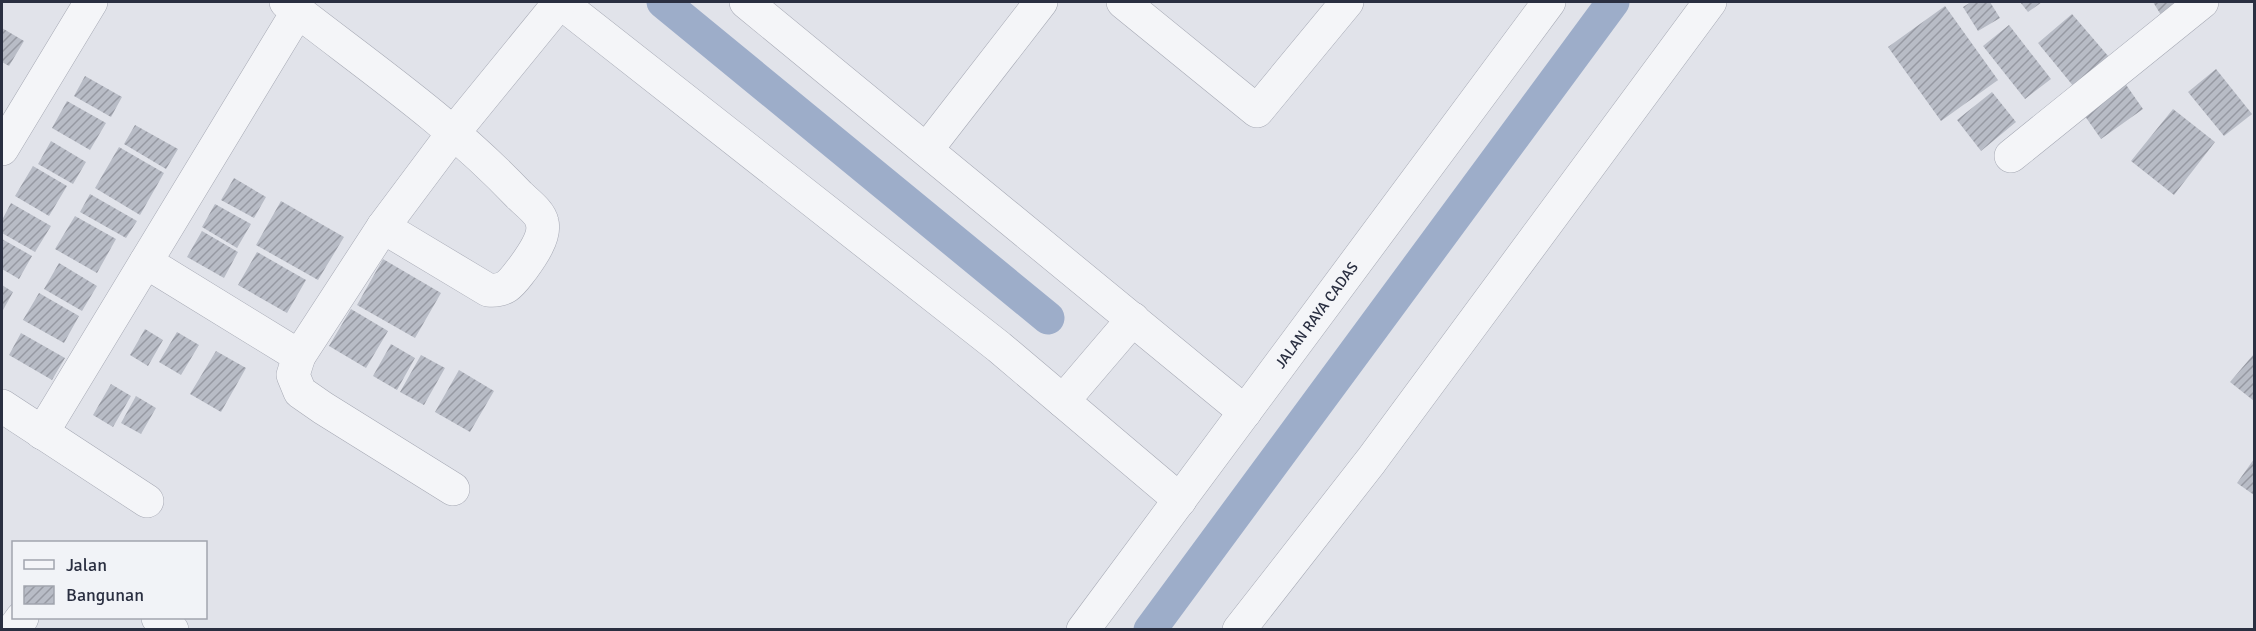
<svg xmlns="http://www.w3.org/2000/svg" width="2256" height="631" font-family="Signika,sans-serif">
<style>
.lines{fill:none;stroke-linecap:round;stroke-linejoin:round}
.canal{stroke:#9dadc9;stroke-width:33}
.building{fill:url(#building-hatch)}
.minor-casing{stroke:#a6a9b4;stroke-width:34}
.minor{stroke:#f4f5f8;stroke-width:33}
.labels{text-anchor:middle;stroke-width:4.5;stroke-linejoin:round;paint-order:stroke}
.street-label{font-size:15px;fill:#2a2f41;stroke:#f1f3f7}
</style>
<defs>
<pattern id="building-hatch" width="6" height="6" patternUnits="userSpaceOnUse" patternTransform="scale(1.5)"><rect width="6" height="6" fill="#b8bcc6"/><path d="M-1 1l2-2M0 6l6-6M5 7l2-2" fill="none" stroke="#9699a2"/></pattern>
</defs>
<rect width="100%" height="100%" fill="#e1e3ea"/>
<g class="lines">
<path class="canal" d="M663 2 1048 318
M1150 630 1613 2"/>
</g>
<path class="building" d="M1971 2H1990L2000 18 1978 31 1963 7Z
M2020 2H2042L2028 12Z
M2153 2H2181L2161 15Z
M1945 6 1998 80 1941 121 1888 47Z
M2072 14 2109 57 2074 87 2038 43Z
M2009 25 2051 79 2025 99 1983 46Z
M2 28 24 41 9 66 2 62Z
M2216 69 2252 114 2224 136 2188 92Z
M85 76 122 97 111 117 74 96Z
M2122 79 2143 109 2101 139 2080 109Z
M1992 92 2016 122 1981 151 1957 120Z
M67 101 106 123 90 150 52 128Z
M2173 109 2215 142 2174 195 2131 161Z
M135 125 178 149 166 169 124 144Z
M51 141 86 162 73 184 38 164Z
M119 147 164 173 140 215 95 188Z
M33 166 67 186 49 216 15 196Z
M234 178 266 197 254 218 221 200Z
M90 194 137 221 126 238 80 212Z
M281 201 344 237 318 280 256 245Z
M11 203 51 226 35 252 2 233V220Z
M215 204 251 224 237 248 202 227Z
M75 216 116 239 97 273 55 249Z
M202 231 238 252 224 278 187 257Z
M2 239 32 256 19 279 2 269Z
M257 252 306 280 287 313 238 285Z
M383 259 441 293 415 338 357 305Z
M59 263 97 286 82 311 44 289Z
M2 285 13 292 2 312Z
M39 293 79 316 64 343 23 320Z
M351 309 388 331 366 368 329 346Z
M145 329 163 340 148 366 130 355Z
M177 332 199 345 181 375 159 362Z
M21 333 65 358 52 380 9 355Z
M391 344 415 358 397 390 373 376Z
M216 351 246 368 221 412 190 394Z
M421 355 445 368 424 405 400 392Z
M2253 355 2254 356V401L2230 382Z
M459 370 494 391 470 432 435 412Z
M111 384 131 396 113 427 93 415Z
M136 396 156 408 141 434 121 423Z
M2254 459V495L2237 483Z"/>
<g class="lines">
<g class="minor-casing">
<g id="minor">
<path d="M286 2C365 64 449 121 519 195 526 202 540 212 542 222 546 236 531 257 523 268 512 282 507 292 488 290L383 227"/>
<path d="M560 2 999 347 1180 500"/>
<path d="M746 2 1245 412"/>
<path d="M1123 2 1257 111 1347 2"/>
<path d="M2 149 91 2"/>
<path d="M927 149 1041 2"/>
<path d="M2011 156 2202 2"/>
<path d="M146 262 299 356"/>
<path d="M1063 401 1133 319"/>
<path d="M2 406 147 501"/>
<path d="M42 433 298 11"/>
<path d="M453 489 323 408 300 392 293 375 299 356 383 227 454 132 560 2"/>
<path d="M158 618 172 630"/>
<path d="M13 630 22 618"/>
<path id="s1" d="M1083 630 1549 2"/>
<path d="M1239 630 1371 461 1710 2"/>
</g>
</g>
<use href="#minor" class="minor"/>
</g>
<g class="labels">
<g class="street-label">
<text dy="5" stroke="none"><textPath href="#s1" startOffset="392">JALAN RAYA CADAS</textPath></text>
</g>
</g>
<rect width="2256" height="631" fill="none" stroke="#2a2f41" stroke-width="6"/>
<rect x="12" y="541" width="195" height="78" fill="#f1f3f7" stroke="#a1a5ae" stroke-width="1.5"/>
<rect x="24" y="560" width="30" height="9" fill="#f4f5f8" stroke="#a1a5ae" stroke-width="1.5"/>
<text x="66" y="571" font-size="18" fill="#2a2f41">Jalan</text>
<rect x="24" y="586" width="30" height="18" fill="url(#building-hatch)" stroke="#a1a5ae" stroke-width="1.5"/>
<text x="66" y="601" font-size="18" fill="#2a2f41">Bangunan</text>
</svg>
